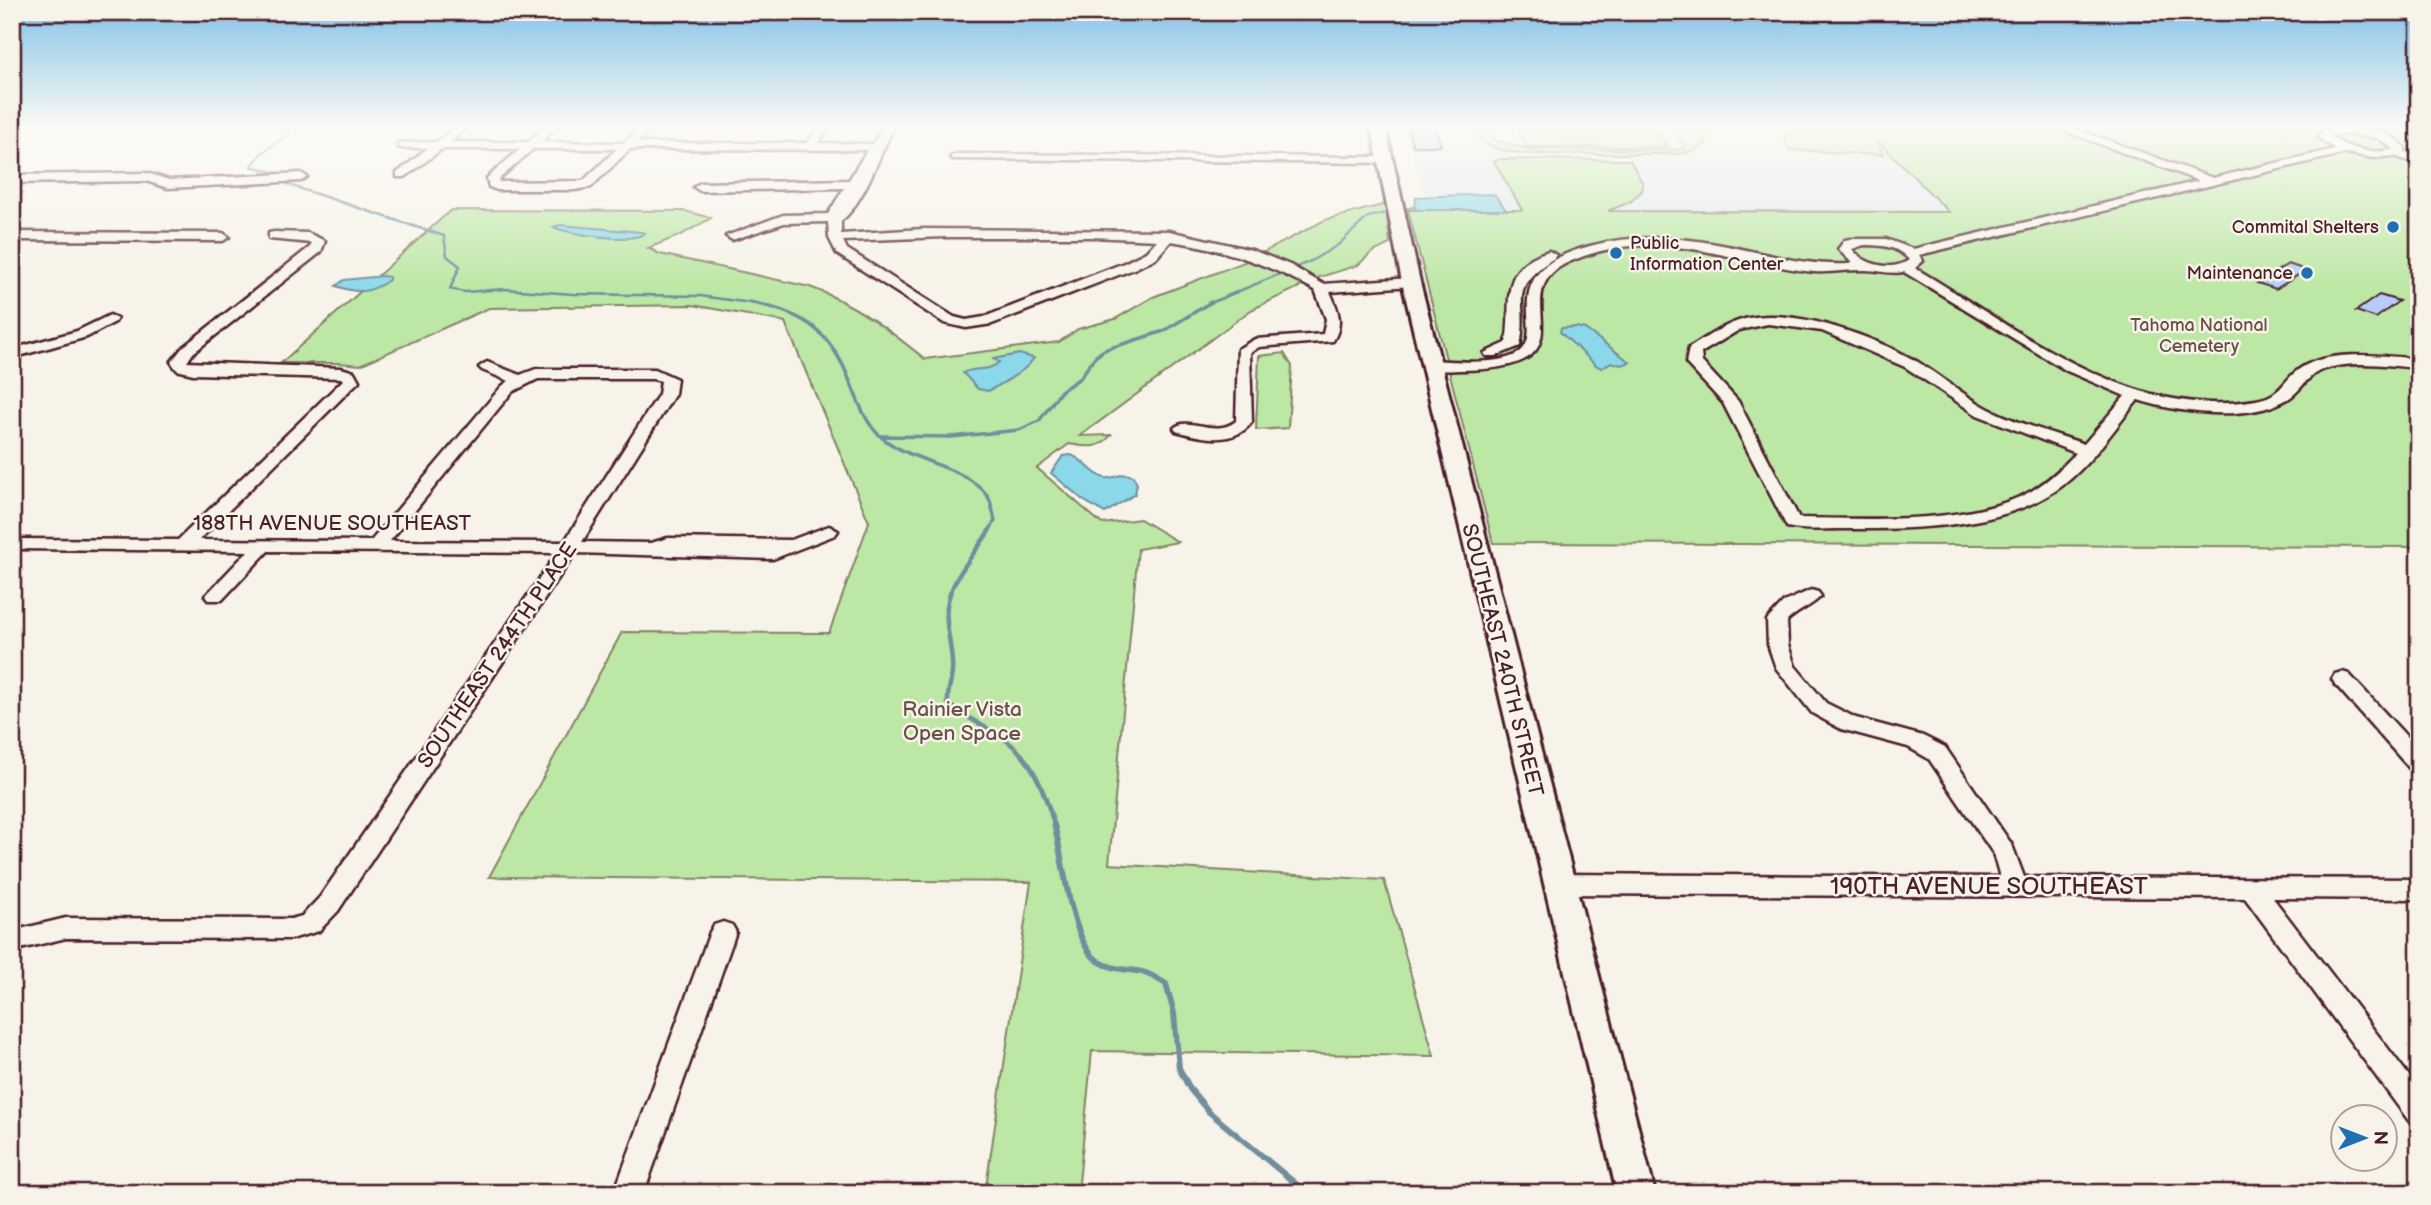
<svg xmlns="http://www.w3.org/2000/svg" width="2431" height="1205" font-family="'Balsamiq Sans',sans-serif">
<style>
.built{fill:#e4e8ee}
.green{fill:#bce7a4;stroke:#838368;stroke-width:2}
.water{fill:#8ad8e9;stroke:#708e9d;stroke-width:2}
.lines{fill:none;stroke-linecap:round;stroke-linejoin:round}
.stream-far3{stroke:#708e9d;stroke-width:2.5}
.stream-far2{stroke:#708e9d;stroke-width:3.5}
.stream-far1{stroke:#708e9d;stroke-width:4.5}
.stream{stroke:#708e9d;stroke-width:6}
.building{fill:#b6cdfb;stroke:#4a1f2b;stroke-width:2}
.minor-casing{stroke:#4a1f2b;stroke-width:5}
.major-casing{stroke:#4a1f2b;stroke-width:6}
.minor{fill:#f7f3e8;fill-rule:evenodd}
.major{fill:#f7f3e8;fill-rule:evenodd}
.poi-dot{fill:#1f6fb2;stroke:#f7f3e8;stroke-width:2.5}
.labels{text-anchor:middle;stroke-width:5;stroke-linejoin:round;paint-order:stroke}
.far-poi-label{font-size:18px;fill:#4a1f2b;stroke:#f7f3e8;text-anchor:end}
.far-park-label{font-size:18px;fill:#665149;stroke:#f7f3e8}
.street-label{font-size:21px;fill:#4a1f2b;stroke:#f7f3e8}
.park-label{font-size:21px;fill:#665149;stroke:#f7f3e8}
.near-street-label{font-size:24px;fill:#4a1f2b;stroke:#f7f3e8}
</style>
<rect width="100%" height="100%" fill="#f7f3e8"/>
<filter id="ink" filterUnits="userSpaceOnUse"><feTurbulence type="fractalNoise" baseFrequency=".0143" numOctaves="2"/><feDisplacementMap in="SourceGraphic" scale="14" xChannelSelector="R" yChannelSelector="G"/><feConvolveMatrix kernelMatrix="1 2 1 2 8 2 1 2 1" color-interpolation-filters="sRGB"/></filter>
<g filter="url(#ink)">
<path class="built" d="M1404 125H1861L1950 212 1429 210Z"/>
<path class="green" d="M1480 125H1497L1490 132 1495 140 1527 149 1672 150 1685 148 1672 125C1685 125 1695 126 1705 136L1707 143 1694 151 1677 154H1526C1508 152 1488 149 1476 135Z
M1516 125H1653L1668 147H1526Z
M1799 125H2419V547L1493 543 1408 210H1522L1494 161 1501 159 1630 160 1643 184 1642 191 1630 202 1608 211 1949 212 1877 140 1883 155 1790 150 1785 143V135Z
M1386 204 1390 244 1371 253 1358 265 1320 277 1251 310 1080 436 1111 435C1099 450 1087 447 1069 444L1037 468 1102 524 1140 519 1178 542 1138 549 1109 864 1384 880 1434 1056 1092 1051 1078 1193H985L1031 882 489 877 622 632 829 633 869 522 785 322 693 305 489 308 360 365 339 363H281L451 210 685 211 711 218 681 235 648 248 660 254 810 287C854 303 889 330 925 359L1059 342 1078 329 1115 319 1153 297 1247 261 1325 220Z
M1284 353 1292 366 1288 428 1256 430 1259 356Z"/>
<path class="water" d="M1491 194 1495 195 1506 210H1417L1414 207 1416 197Z
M560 225 641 232 645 233C633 244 568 234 553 227Z
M383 276 389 277V280C371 293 357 294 336 286L344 280Z
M1577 327 1585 329 1630 362 1622 365 1611 362 1602 368 1597 366 1560 332 1561 328Z
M1019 354 1034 358C1026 371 1002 384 988 391L978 389 963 373C974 366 988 373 999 362L993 359Z
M1071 455C1085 460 1091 474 1105 478 1115 480 1121 471 1133 476L1137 484 1135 494 1105 513 1083 500 1051 473 1063 456Z"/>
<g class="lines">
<path class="stream-far3" d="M291 125 289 134 262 153 251 166 281 174 284 182 289 185 444 236 447 256 460 266 450 289 465 292 505 289 573 294 700 296 758 304
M1208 304 1311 261 1338 245 1368 217 1414 207"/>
<path class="stream-far2" d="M749 302C805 313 831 331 851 384 858 400 864 419 876 432 905 463 963 463 987 495 992 502 993 513 995 521L988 533
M881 436 951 437 1019 430 1039 421 1061 391 1080 378 1095 357 1104 350 1164 331 1211 302"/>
<path class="stream-far1" d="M989 531C975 554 951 578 947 606 944 628 954 650 952 672 951 683 947 692 948 704 966 718 986 726 1004 739 1034 759 1045 794 1055 827"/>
<path class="stream" d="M1054 825C1064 858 1070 945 1100 962 1113 970 1127 969 1142 972 1150 974 1158 979 1166 984L1174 1013 1179 1068 1190 1089 1209 1112 1307 1193"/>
</g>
<path class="building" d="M1407 125H1434L1441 146H1413Z
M2288 264 2306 270 2276 289 2257 283Z
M2379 295 2399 301 2376 318 2356 311Z"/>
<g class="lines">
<g class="minor-casing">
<path id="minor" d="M458 125H470L450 142H528L547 125H559L541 142 624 143 642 125H654L637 143H807L820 125H831L818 143 873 144 884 125H895C881 150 864 204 841 221V234L923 229 1169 231 1252 250 1290 265 1323 284 1411 278 1418 282 1411 286 1330 292C1338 309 1344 324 1333 341L1259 347 1250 353 1252 422C1234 446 1201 438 1176 431L1174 428C1188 415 1215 438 1236 421L1238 349 1255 339 1323 334 1326 319 1315 290C1268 264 1224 249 1171 241L1156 258 1134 269 992 324 966 328 944 323 837 254 829 238 828 222 784 223 732 240 726 236 783 215 828 214 844 188 700 191 694 187 700 183 849 180 867 150 630 149 591 187 575 190H497L489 187 487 178 520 149H442L405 177H397V173L428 148H402L398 147V143L437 142ZM533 149H617L583 181 499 182V179ZM945 237H1092L1157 240 1146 252 1124 263 984 317 966 320 954 317 847 249 843 241Z
M2049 125H2065L2213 178 2335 149 2318 137 2324 130C2348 125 2389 126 2405 148V152L2419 157V164L2394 156 2373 158 2346 153 1919 255 1923 261 1915 268C2017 328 2129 422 2256 400 2281 396 2282 382 2298 370 2327 348 2385 356 2419 359V368C2389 366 2352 359 2322 370 2306 376 2301 392 2286 400 2246 422 2180 413 2138 400 2113 430 2088 469 2055 491 1995 530 1909 529 1840 529 1823 529 1804 531 1787 527L1723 403 1686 363 1689 348C1707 337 1725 324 1745 319 1793 306 1876 338 1918 362 1942 377 1964 396 1989 409 2019 424 2053 433 2084 444L2125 396 2067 371 1904 272C1889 275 1876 269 1862 270 1846 270 1831 273 1814 272 1729 263 1657 223 1569 262 1498 293 1603 368 1464 370 1452 370 1432 373 1423 365L1431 360C1453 361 1502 366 1520 352 1548 329 1490 272 1590 246 1635 234 1683 237 1727 246 1768 254 1806 266 1848 264L1852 263 1838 249 1845 240 1850 239H1886L1913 249 2199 181ZM2345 134 2378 138 2394 149C2373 155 2348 149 2330 136ZM1864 245C1881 245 1898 246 1909 260 1892 272 1864 265 1852 249ZM1768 324 1822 331 1905 367 1977 415 2076 453C2060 470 2043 486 2022 496 1959 524 1867 519 1799 518L1738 401 1702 362 1701 353 1739 330Z
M956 154 1387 157 1393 160 1387 163 952 159 950 157Z
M147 173 169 180 301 173 307 177 301 181 168 188 146 181 12 183V175Z
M12 232 223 233 229 237 223 241 12 240Z
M274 232 308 233 325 241 321 252 193 353 187 362 341 368 354 372 359 381 199 540 371 541 502 386 509 381 482 370 479 367 487 362 520 375 536 369H655L677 379 675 394 582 542 651 543 668 538 791 540 829 526 838 531 835 535 773 559 575 553 338 911 319 931 291 939 66 938 12 951V931L66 918 291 919 302 916 320 897 557 553 268 551 222 600H208L205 596 248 551 12 549V539L178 540 343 380 341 378 193 374 177 370 171 362 183 347 310 247 312 243 269 239V233ZM538 379H653L661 381 659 394 564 542 390 541 512 392Z
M1549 251 1556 255 1554 258C1504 291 1530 298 1520 346L1496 356H1486L1484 353 1506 343C1514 305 1495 267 1549 251Z
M110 315 117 319 115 322 87 337 12 358V349L77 331Z
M1811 590 1818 592 1821 596C1812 606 1797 611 1787 621L1788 645 1795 666 1826 703 1856 718 1923 736 1945 747 2012 845 2024 877 2419 879V899L2273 898 2419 1089V1125L2409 1121 2245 898 1559 894 1550 891 1547 884 1550 877 1559 874 2000 877 1993 853 1929 759 1908 747 1841 729 1812 713 1776 668 1768 645 1767 620 1784 602Z
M2342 672 2349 674 2419 750V772L2411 770 2335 684 2332 679 2335 674Z
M723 922 732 925 736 932 644 1193H614L710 932 714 925Z"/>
</g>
<g class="major-casing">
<path id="major" d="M1371 125H1385L1420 282 1655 1193H1617L1402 282Z"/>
</g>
<use href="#minor" class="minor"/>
<use href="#major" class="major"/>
</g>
</g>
<linearGradient id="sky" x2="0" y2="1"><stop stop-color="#82c2e8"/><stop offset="0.43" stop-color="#fbfaf5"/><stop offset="1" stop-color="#fbfaf5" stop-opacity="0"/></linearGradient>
<rect width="2431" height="294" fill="url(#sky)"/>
<g class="poi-dot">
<circle cx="2393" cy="227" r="7"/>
<circle cx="1616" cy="253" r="7"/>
<circle cx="2307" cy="273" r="7"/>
</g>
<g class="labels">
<g class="far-poi-label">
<text x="2379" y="233">Commital Shelters</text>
<text x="1630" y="249" text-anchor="start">Public<tspan x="1630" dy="21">Information Center</tspan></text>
<text x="2293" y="279">Maintenance</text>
</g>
<g class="far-park-label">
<text x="2199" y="331">Tahoma National<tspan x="2199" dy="21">Cemetery</tspan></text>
</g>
<g class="street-label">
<text x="332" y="530">188TH AVENUE SOUTHEAST</text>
<text transform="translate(497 655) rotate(-56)" y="7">SOUTHEAST 244TH PLACE</text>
<text transform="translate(1503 660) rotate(76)" y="7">SOUTHEAST 240TH STREET</text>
</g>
<g class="park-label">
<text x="962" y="716">Rainier Vista<tspan x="962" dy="24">Open Space</tspan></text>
</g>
<g class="near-street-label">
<text x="1989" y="894">190TH AVENUE SOUTHEAST</text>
</g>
</g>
<rect width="2431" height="1205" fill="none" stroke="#f7f3e8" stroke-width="42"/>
<rect x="21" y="21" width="2389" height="1163" fill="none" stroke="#4a1f2b" stroke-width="2.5" filter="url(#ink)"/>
<g transform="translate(2364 1138) rotate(90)"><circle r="33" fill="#f7f3e8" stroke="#b29e9c" stroke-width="2"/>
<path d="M0-5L12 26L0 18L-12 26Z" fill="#1f6fb2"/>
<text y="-10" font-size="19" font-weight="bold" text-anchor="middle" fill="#4a1f2b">N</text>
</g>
</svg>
